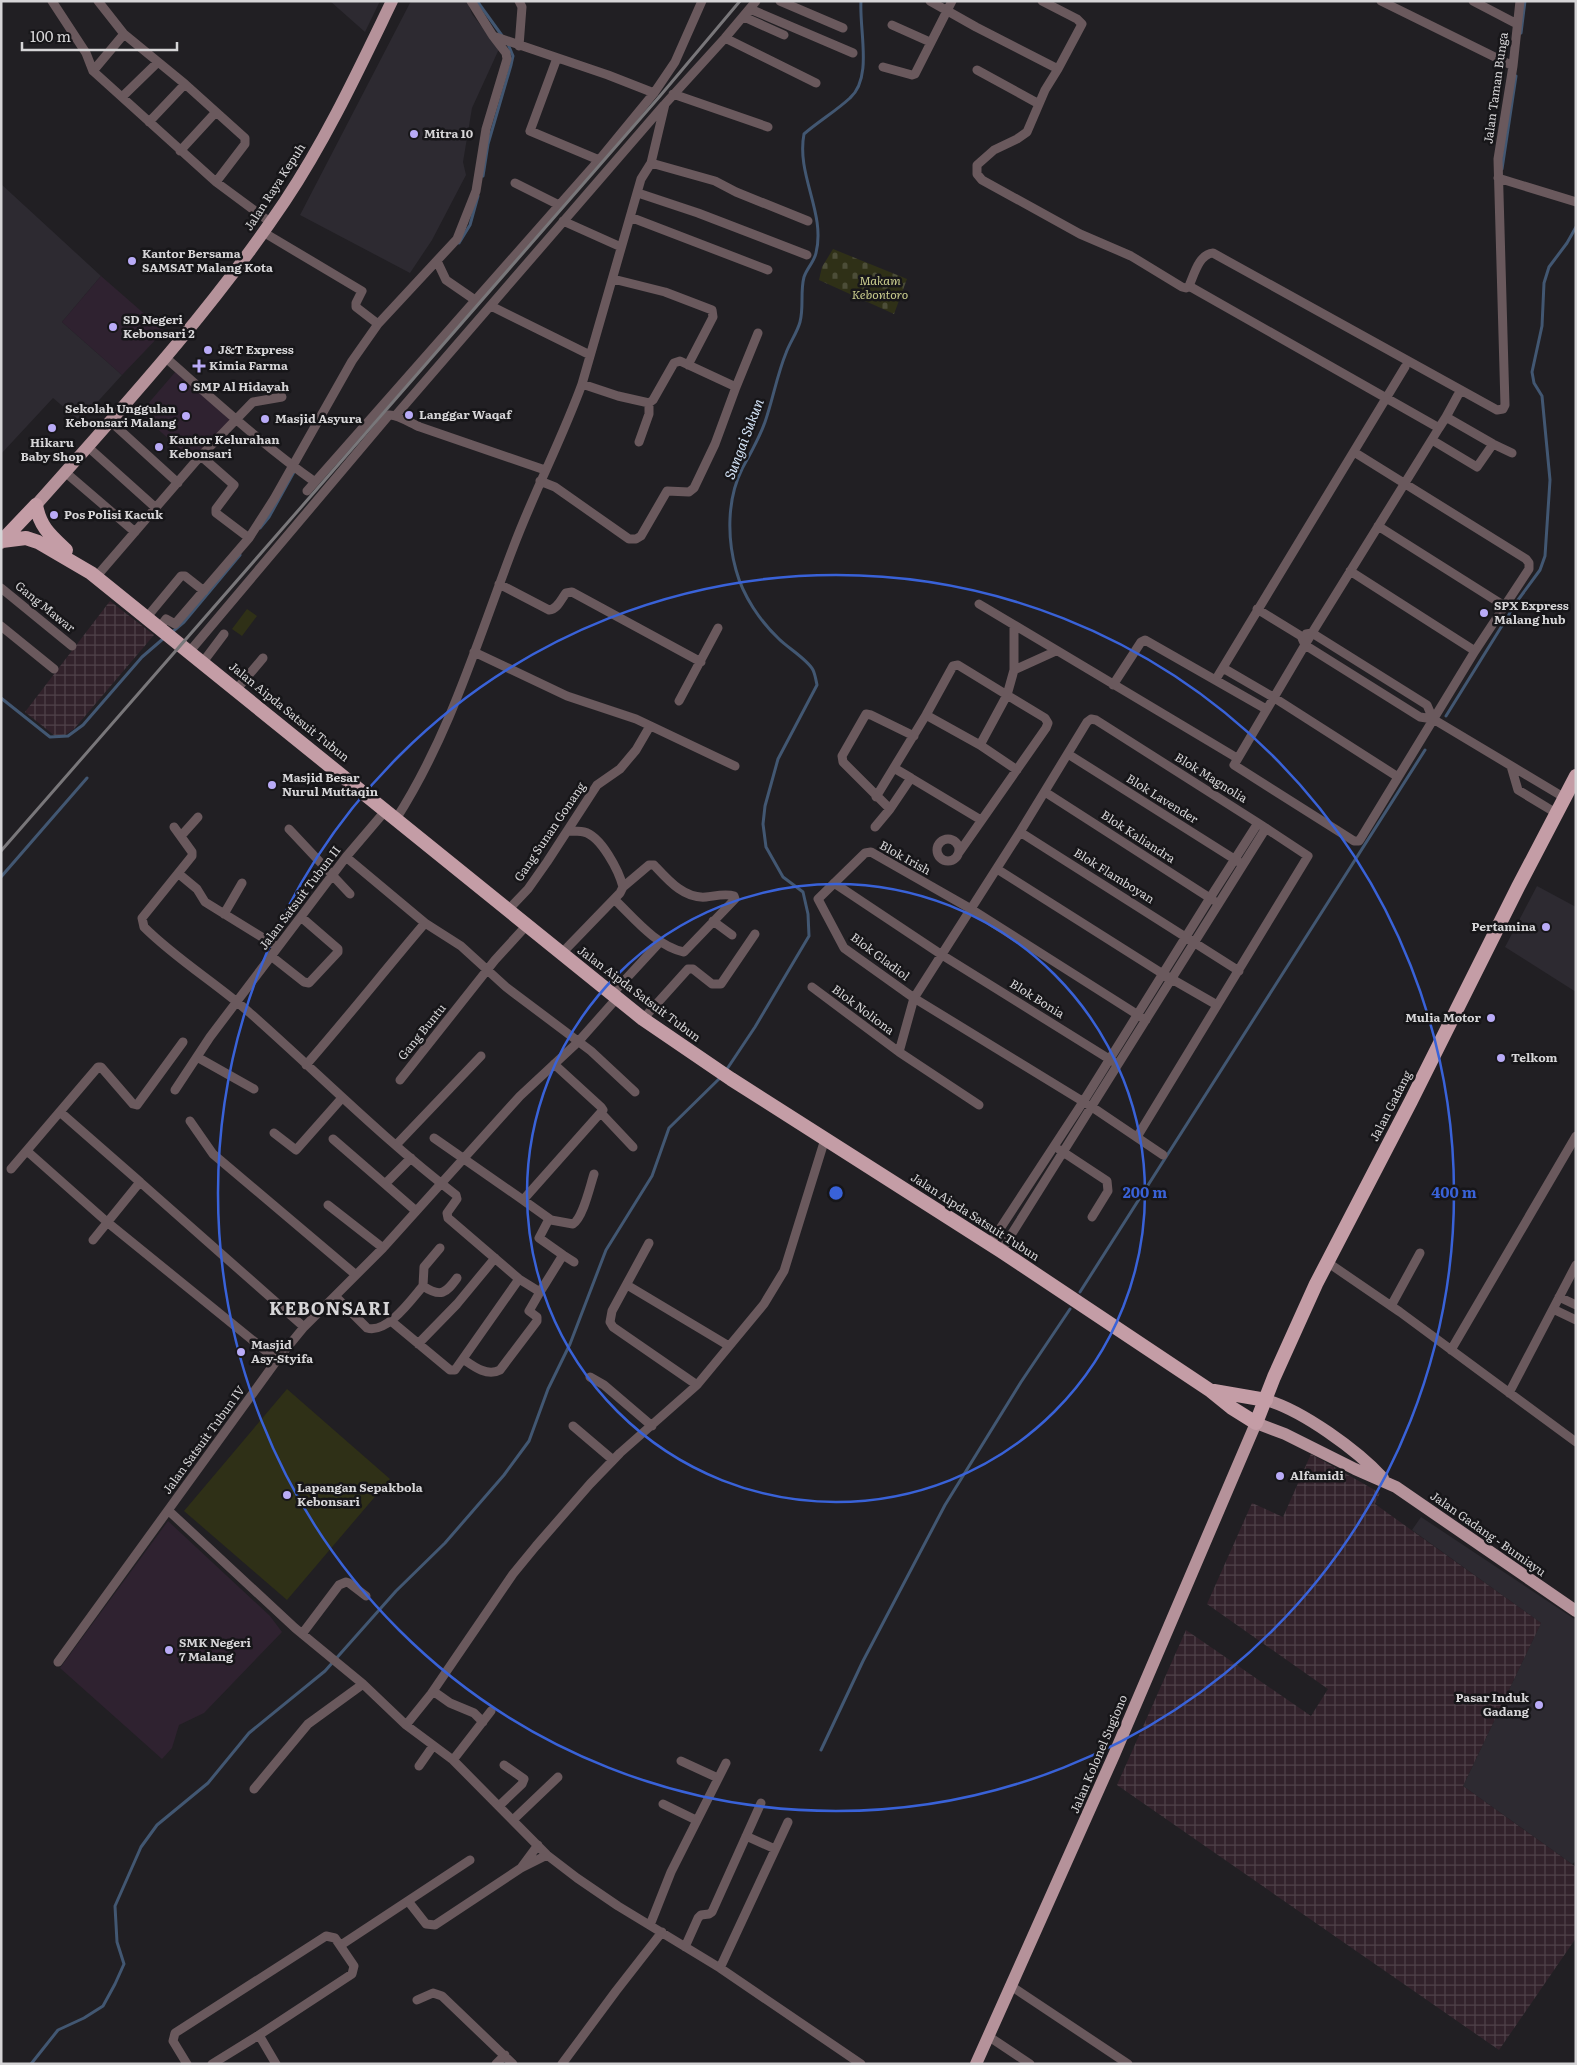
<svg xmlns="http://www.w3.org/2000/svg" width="1577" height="2065" font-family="Literata,serif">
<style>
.built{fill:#2d2a31}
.industrial{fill:url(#industrial-grid)}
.education{fill:#2f2230}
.green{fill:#2f3017}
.cemetery{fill:url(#cemetery-stones)}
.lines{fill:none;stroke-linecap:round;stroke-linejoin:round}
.stream{stroke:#425772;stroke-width:3}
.minor{stroke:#6a595d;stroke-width:9}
.primary{stroke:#b5929a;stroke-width:12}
.trunk{stroke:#c49da6;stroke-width:14}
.rail{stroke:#79777a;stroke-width:3}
.ring{fill:none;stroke:#3962d8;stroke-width:2.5}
.poi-dot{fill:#b9abf7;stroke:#171619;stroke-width:2}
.labels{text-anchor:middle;stroke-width:5;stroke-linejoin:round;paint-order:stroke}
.street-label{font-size:12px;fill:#d6d5d7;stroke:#171619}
.poi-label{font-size:12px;font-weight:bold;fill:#d6d5d7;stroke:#171619;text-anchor:start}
.park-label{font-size:12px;font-style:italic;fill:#c7ca8c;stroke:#171619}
.water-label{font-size:14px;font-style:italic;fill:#d3e3f7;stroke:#171619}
.district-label{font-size:18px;font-weight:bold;letter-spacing:1px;fill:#d6d5d7;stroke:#171619}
.centre{fill:#3962d8;stroke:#171619;stroke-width:2.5}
.ring-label{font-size:15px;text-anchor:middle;font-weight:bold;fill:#3962d8;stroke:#171619;stroke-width:5;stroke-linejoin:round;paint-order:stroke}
</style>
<defs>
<pattern id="industrial-grid" width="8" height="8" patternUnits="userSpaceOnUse" patternTransform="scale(1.25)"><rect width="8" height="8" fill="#32222b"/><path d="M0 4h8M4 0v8" fill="none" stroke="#4f4149"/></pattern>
<pattern id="cemetery-stones" width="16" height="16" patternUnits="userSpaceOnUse" patternTransform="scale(1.25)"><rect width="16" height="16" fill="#2f3017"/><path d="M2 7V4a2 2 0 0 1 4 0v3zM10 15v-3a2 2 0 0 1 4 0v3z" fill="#4c4d38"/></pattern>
</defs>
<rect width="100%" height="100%" fill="#211f23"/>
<path class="built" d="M330 1H380L365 32Z
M411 1H467L472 14 499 49 472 108 463 162 466 175 432 240 410 273 300 215Z
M1 184 101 276 62 322 122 375 80 421 53 398 1 454Z
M1537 886 1576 907V992L1505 947Z
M1421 1517 1576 1620V1861L1572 1864 1463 1786 1541 1623 1412 1530Z"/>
<path class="industrial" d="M110 601 154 635 74 729 65 735 55 736 25 712Z
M1311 1454 1380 1493 1375 1504 1541 1623 1463 1786 1576 1867V1938L1499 2050 1117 1785 1186 1630 1311 1716 1328 1689 1207 1604 1252 1503 1283 1517Z"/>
<path class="education" d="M101 276 164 331 122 375 62 322Z
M177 370 233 418 194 462 140 413Z
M168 1521 270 1616 282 1632 204 1713 179 1725 172 1748 162 1759 60 1668Z"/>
<path class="green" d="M247 609 257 616 242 636 232 629Z
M287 1389 390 1479 287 1600 184 1511Z"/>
<path class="cemetery" d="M833 249 907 279 894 314 819 280 822 267Z"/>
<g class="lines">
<path class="stream" d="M477 1 503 37
M1521 33 1525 1
M1502 169 1516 76
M483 176 488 144 511 65 513 56 508 44
M459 243 470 225 478 196
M260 528 269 517 295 470
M171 633 184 622 240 555
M1 698 50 737 68 736 83 725 142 657 164 638
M1446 716 1518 600 1540 570 1545 556 1550 480 1542 396 1534 383 1532 372 1542 326 1544 283 1549 267 1567 243 1576 227
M1 877 87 778
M725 1072 755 1027 809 936 808 914 803 892 783 877 766 847 763 824 765 806 778 759 817 685C816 680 815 674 813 670 808 660 788 648 779 639 760 621 743 596 736 570 727 538 727 499 742 469 750 454 759 439 765 422 773 399 777 375 786 353 790 342 797 333 800 322 804 307 800 292 804 277 807 268 814 262 816 253 826 213 796 175 804 134 819 121 836 111 850 98 873 78 859 30 861 1
M1080 1292 1425 750
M821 1750 863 1661 945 1505 1021 1382 1070 1309
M31 2064 58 2030 84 2018 103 2006 115 1984 124 1964 117 1942 115 1906 141 1847 157 1825 208 1783 249 1733 325 1671 396 1591 445 1543 504 1475 529 1441 548 1389 570 1344 606 1250 652 1176 669 1128 721 1077"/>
<path class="minor" d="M52 1 86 53 93 71 216 182 270 222
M98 1 124 34 185 84 245 138V144L216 182
M471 1 493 36 608 75 654 93
M519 1 522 7 519 46
M780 1 843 28
M930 1 976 27 1058 69 1045 90 1027 132 1017 139 994 150 977 165V174L982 180 1080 234 1131 256 1182 287 1186 288 1189 286 1439 428 1446 417 1493 444 1512 453
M1042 1 1077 19 1082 24 1058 69
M1381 1 1513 66
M1473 1 1517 24
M750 9 853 53
M744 17 784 35
M892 25 930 42
M725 38 816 83
M557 58 530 131 599 160 654 93 675 62 702 1
M883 67 912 75 915 74 952 1
M977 70 1039 104
M93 71 124 34
M673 94 768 127
M122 97 158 62
M149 122 185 84
M180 151 215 113
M651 163 715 181 736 192 808 221
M1498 178 1576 202
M515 183 559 205
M638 193 698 213 807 255
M630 217 768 270
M563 221 621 247
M263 232 362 291 356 303V307L378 324
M437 261 446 280 475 300
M613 279 665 292 712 310 713 317 688 365
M1189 286C1194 275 1199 254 1213 253L1497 410 1503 409 1505 405 1498 159 1513 66 1520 1
M491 306 590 355
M166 358C215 401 263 445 315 482
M582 384 618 396 649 403 653 400 674 363 680 361 736 387 758 333
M396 415 664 105
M1446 417 1458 395
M110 421 178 483
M1432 440 1477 467 1493 444
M639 442 649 414V403
M88 447 156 508
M1354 452 1526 559 1529 563V569L1475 651 1361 838 1359 841H1354L1234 765 1312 633 1439 428
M201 456 234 485 216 509V513L249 538
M65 472 135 532
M540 481 555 487 629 539H636L641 536 667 491 689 492 694 488 715 444 736 387
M307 491 599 160
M1378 526 1503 605
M1350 571 1475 651
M96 577 196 461 253 402 282 397
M499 584 549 610C558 609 561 599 566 593L572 592 701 662
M1 588 72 646
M979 604 1237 758
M1257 609 1301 636 1305 645 1420 717 1433 719 1565 798
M147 617 181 576H185L204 591
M1 626 54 669
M1014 626V670
M160 627 166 619 175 624 249 538 274 499 352 361 378 324 457 239 476 191 486 129 507 59 506 53 493 36
M1306 634 1312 633 1427 705 1433 719
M190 651 389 415C397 414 412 424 420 427L545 470
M474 652 567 696 636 719 735 766
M203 662 224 634
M1223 668 1273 697 1398 777
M1216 679 1405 367
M1113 685 1141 642 1145 640 1266 709
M236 690 263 658
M679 701 718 628
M926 715 980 745 1017 770
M1068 754 1239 862
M1511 766 1518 790 1556 813
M894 768 911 778
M1045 792 1213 900
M876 797 926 715 953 666 958 665 1007 695 980 745
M890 809 843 762 842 756 866 714 871 715 914 736
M396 819C450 735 478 639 513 548 534 492 562 439 582 384L641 179 651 163 665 104 725 38 756 1
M174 827 192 852V856L142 918 144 927C176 959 216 983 250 1013 319 1074 383 1139 456 1195L457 1199 447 1213 448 1218 519 1279 540 1292 529 1311 537 1317V1321L500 1370C487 1377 473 1366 463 1359
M875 827 890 809 911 778 981 820
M289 829 350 894
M1020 832 1239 971
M181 836 198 817
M937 850a11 11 0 1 1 22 0a11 11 0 1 1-22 0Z
M958 854 1046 728 1048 723 1045 718 1007 695 1014 670 1056 651
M346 857 425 923 461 946 506 987 591 1051 635 1092
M997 869 1163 974 1217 1005
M179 874 197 889 205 902 278 947
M834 883 942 955 1114 1062
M614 899C634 918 656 946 684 952L735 899 734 896C726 893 715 896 706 897 684 899 668 880 654 865H649L623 887
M509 909 528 889 547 862 597 785 620 769 636 750 650 726
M224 914 242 883
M713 921 732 935
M561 954 620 893 623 887C619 871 601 836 584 832 579 831 573 831 568 831
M271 956 304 982 309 983 338 952V949L301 917
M812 987 899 1052 979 1105
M612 994 660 942
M643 1019 688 969H693L712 984H721L755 934
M1146 1020 971 909 871 852 865 853 818 899 844 948 914 998 1092 1107 1163 1155
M899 1052 914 998 1020 832 1087 722 1091 719 1096 720 1258 823 1308 856 1137 1137
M197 1057 254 1089
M306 1065C347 1018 385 970 425 923
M400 1080 495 960 527 925
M175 1090 210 1037 346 857 386 810
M60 1112 140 1182 93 1240
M601 1113 633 1147
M190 1121 213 1154 356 1275
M274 1133 296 1150 342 1098
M434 1138 523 1200 603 1110 601 1107 554 1064
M333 1139 385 1184 411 1158
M396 1145 481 1056
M1060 1150 1107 1181 1108 1191 1092 1217
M27 1151 107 1222 277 1360
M11 1169 98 1067H101L133 1104 137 1105 183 1042
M140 1182 304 1327
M385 1184 416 1211
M523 1200 551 1220 573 1224C583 1218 590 1186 594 1174
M328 1205 383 1248
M549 1219 539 1238 563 1255
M649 1243 612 1311 610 1322 613 1327 697 1385
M990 1244 1083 1102 1210 898 1258 823
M1001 1251 1266 828
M1327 1262 1400 1312 1576 1442
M627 1285 729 1346
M423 1286C441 1298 446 1293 457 1278
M540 1292 563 1255 574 1262
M335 1296 367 1328C387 1334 411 1300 423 1286L424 1267 440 1248
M1559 1297 1576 1305
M1391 1306 1420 1253
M1553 1309 1576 1320
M391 1321 450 1370H455L519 1279
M418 1344 457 1304 495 1258
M1451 1350 1576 1136
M590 1377 604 1385 652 1426
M1509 1393 1576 1265
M573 1426 613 1460
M169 1511 295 1628 363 1684 406 1725 453 1760 547 1855 577 1878 618 1906 720 1968 861 2064
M302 1634 339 1585 346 1582 349 1583 366 1596
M58 1662 277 1360 304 1327 383 1248 520 1096 578 1042 617 998
M433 1691 450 1703 474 1713 483 1722
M406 1725 431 1694 513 1574 536 1546 590 1484 620 1453 697 1385 764 1304 784 1271 825 1139
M453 1760 491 1711
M681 1761 718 1778
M419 1766 433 1746
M254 1789 308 1724 363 1684
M663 1804 696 1820
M500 1805 522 1784 524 1779 504 1765
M514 1819 558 1777
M746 1836 775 1849
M521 1868 538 1845
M408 1901 426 1924 435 1925 521 1868 547 1855
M650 1925 671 1872 726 1763
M341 1945 470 1860
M685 1947 698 1918 701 1915 709 1914 712 1912 761 1803
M720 1968 788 1822
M1011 1986 1128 2064
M417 2000 433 1993 442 1996 513 2064
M259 2035 276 2064
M988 2036 1030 2064
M187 2064 173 2041 175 2033 326 1936 335 1938 354 1966 352 1974 259 2035 212 2064
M496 2064 505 2055
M562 2064 616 1991 662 1932"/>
<path class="primary" d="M36 505C123 407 212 310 285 201 327 138 359 69 392 1
M1266 1400C1302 1410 1357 1450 1383 1478
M976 2064 1114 1755 1256 1423 1285 1434 1355 1469 1396 1487 1576 1611"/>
<path class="trunk" d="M36 505C40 527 50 535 66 550
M2 541 26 538 38 542 91 573 643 1019 731 1079 1001 1251 1211 1391 1232 1408 1256 1423 1274 1377 1316 1284 1411 1101 1518 887 1576 776
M1 542 36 505
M1214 1391 1266 1400"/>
<path class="rail" d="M1 851 660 96 740 1"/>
</g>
<g class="ring">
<circle cx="836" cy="1193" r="309"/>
<circle cx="836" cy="1193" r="618"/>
</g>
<g class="poi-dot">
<circle cx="414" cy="134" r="5"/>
<circle cx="132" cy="261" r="5"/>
<circle cx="113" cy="327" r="5"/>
<circle cx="208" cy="350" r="5"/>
<path d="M196.5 358.5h5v5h5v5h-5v5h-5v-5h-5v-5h5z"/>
<circle cx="183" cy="387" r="5"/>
<circle cx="409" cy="415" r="5"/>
<circle cx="186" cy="416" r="5"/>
<circle cx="265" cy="419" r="5"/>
<circle cx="52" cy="428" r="5"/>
<circle cx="159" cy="447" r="5"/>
<circle cx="54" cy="515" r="5"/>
<circle cx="1484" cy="613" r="5"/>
<circle cx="272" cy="785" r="5"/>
<circle cx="1546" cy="927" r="5"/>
<circle cx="1491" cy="1018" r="5"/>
<circle cx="1501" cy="1058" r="5"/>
<circle cx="241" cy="1352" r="5"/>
<circle cx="1280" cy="1476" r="5"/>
<circle cx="287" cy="1495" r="5"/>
<circle cx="169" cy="1650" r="5"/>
<circle cx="1539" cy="1705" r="5"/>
</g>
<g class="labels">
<g class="street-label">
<text transform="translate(1496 88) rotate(-82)" y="4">Jalan Taman Bunga</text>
<text transform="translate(275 187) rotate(-57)" y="4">Jalan Raya Kepuh</text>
<text transform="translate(45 607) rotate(39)" y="4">Gang Mawar</text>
<text transform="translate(289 712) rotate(39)" y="4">Jalan Aipda Satsuit Tubun</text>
<text transform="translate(1211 778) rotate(32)" y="4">Blok Magnolia</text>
<text transform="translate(1162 799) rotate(32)" y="4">Blok Lavender</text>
<text transform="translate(550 832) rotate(-56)" y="4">Gang Sunan Gonang</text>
<text transform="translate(1138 837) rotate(33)" y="4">Blok Kaliandra</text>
<text transform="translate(905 858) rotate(29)" y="4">Blok Irish</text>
<text transform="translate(1114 876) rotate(32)" y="4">Blok Flamboyan</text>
<text transform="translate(300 898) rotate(-53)" y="4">Jalan Satsuit Tubun II</text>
<text transform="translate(880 957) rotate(37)" y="4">Blok Gladiol</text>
<text transform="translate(639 994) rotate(37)" y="4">Jalan Aipda Satsuit Tubun</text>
<text transform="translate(1037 999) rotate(32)" y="4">Blok Bonia</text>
<text transform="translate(863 1010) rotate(37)" y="4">Blok Noliona</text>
<text transform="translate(422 1032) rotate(-51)" y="4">Gang Buntu</text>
<text transform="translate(1391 1106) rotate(-63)" y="4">Jalan Gadang</text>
<text transform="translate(975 1217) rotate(33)" y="4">Jalan Aipda Satsuit Tubun</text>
<text transform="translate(204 1440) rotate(-54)" y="4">Jalan Satsuit Tubun IV</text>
<text transform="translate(1488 1534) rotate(35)" y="4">Jalan Gadang - Bumiayu</text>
<text transform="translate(1099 1754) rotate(-67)" y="4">Jalan Kolonel Sugiono</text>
</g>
<g class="poi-label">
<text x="424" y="138">Mitra 10</text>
<text x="142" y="258">Kantor Bersama<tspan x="142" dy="14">SAMSAT Malang Kota</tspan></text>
<text x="123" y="324">SD Negeri<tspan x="123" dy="14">Kebonsari 2</tspan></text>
<text x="218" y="354">J&amp;T Express</text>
<text x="209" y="370">Kimia Farma</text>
<text x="193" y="391">SMP Al Hidayah</text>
<text x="176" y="413" text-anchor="end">Sekolah Unggulan<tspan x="176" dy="14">Kebonsari Malang</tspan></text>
<text x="419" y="419">Langgar Waqaf</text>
<text x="275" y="423">Masjid Asyura</text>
<text x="169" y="444">Kantor Kelurahan<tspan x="169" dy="14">Kebonsari</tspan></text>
<text x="52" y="447" text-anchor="middle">Hikaru<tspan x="52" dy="14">Baby Shop</tspan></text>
<text x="64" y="519">Pos Polisi Kacuk</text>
<text x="1494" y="610">SPX Express<tspan x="1494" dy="14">Malang hub</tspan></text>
<text x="282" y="782">Masjid Besar<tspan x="282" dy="14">Nurul Muttaqin</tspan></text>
<text x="1536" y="931" text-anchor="end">Pertamina</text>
<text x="1481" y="1022" text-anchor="end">Mulia Motor</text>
<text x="1511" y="1062">Telkom</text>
<text x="251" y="1349">Masjid<tspan x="251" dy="14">Asy-Styifa</tspan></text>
<text x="1290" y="1480">Alfamidi</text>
<text x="297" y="1492">Lapangan Sepakbola<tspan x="297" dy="14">Kebonsari</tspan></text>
<text x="179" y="1647">SMK Negeri<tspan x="179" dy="14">7 Malang</tspan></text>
<text x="1529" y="1702" text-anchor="end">Pasar Induk<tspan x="1529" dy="14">Gadang</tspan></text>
</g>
<g class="park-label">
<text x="880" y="285">Makam<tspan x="880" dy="14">Kebontoro</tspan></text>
</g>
<g class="water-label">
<text transform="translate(744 439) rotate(-69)" y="5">Sungai Sukun</text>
</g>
<g class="district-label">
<text x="330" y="1315">KEBONSARI</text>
</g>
</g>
<circle cx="836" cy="1193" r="8" class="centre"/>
<g class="ring-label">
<text x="1145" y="1198">200 m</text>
<text x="1454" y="1198">400 m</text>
</g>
<rect width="1577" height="2065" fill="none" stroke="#d6d5d7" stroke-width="5"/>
<path d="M22 42v8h155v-8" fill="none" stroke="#d6d5d7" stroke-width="2.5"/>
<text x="30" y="42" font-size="15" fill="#d6d5d7" stroke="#171619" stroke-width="4" paint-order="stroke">100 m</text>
</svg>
